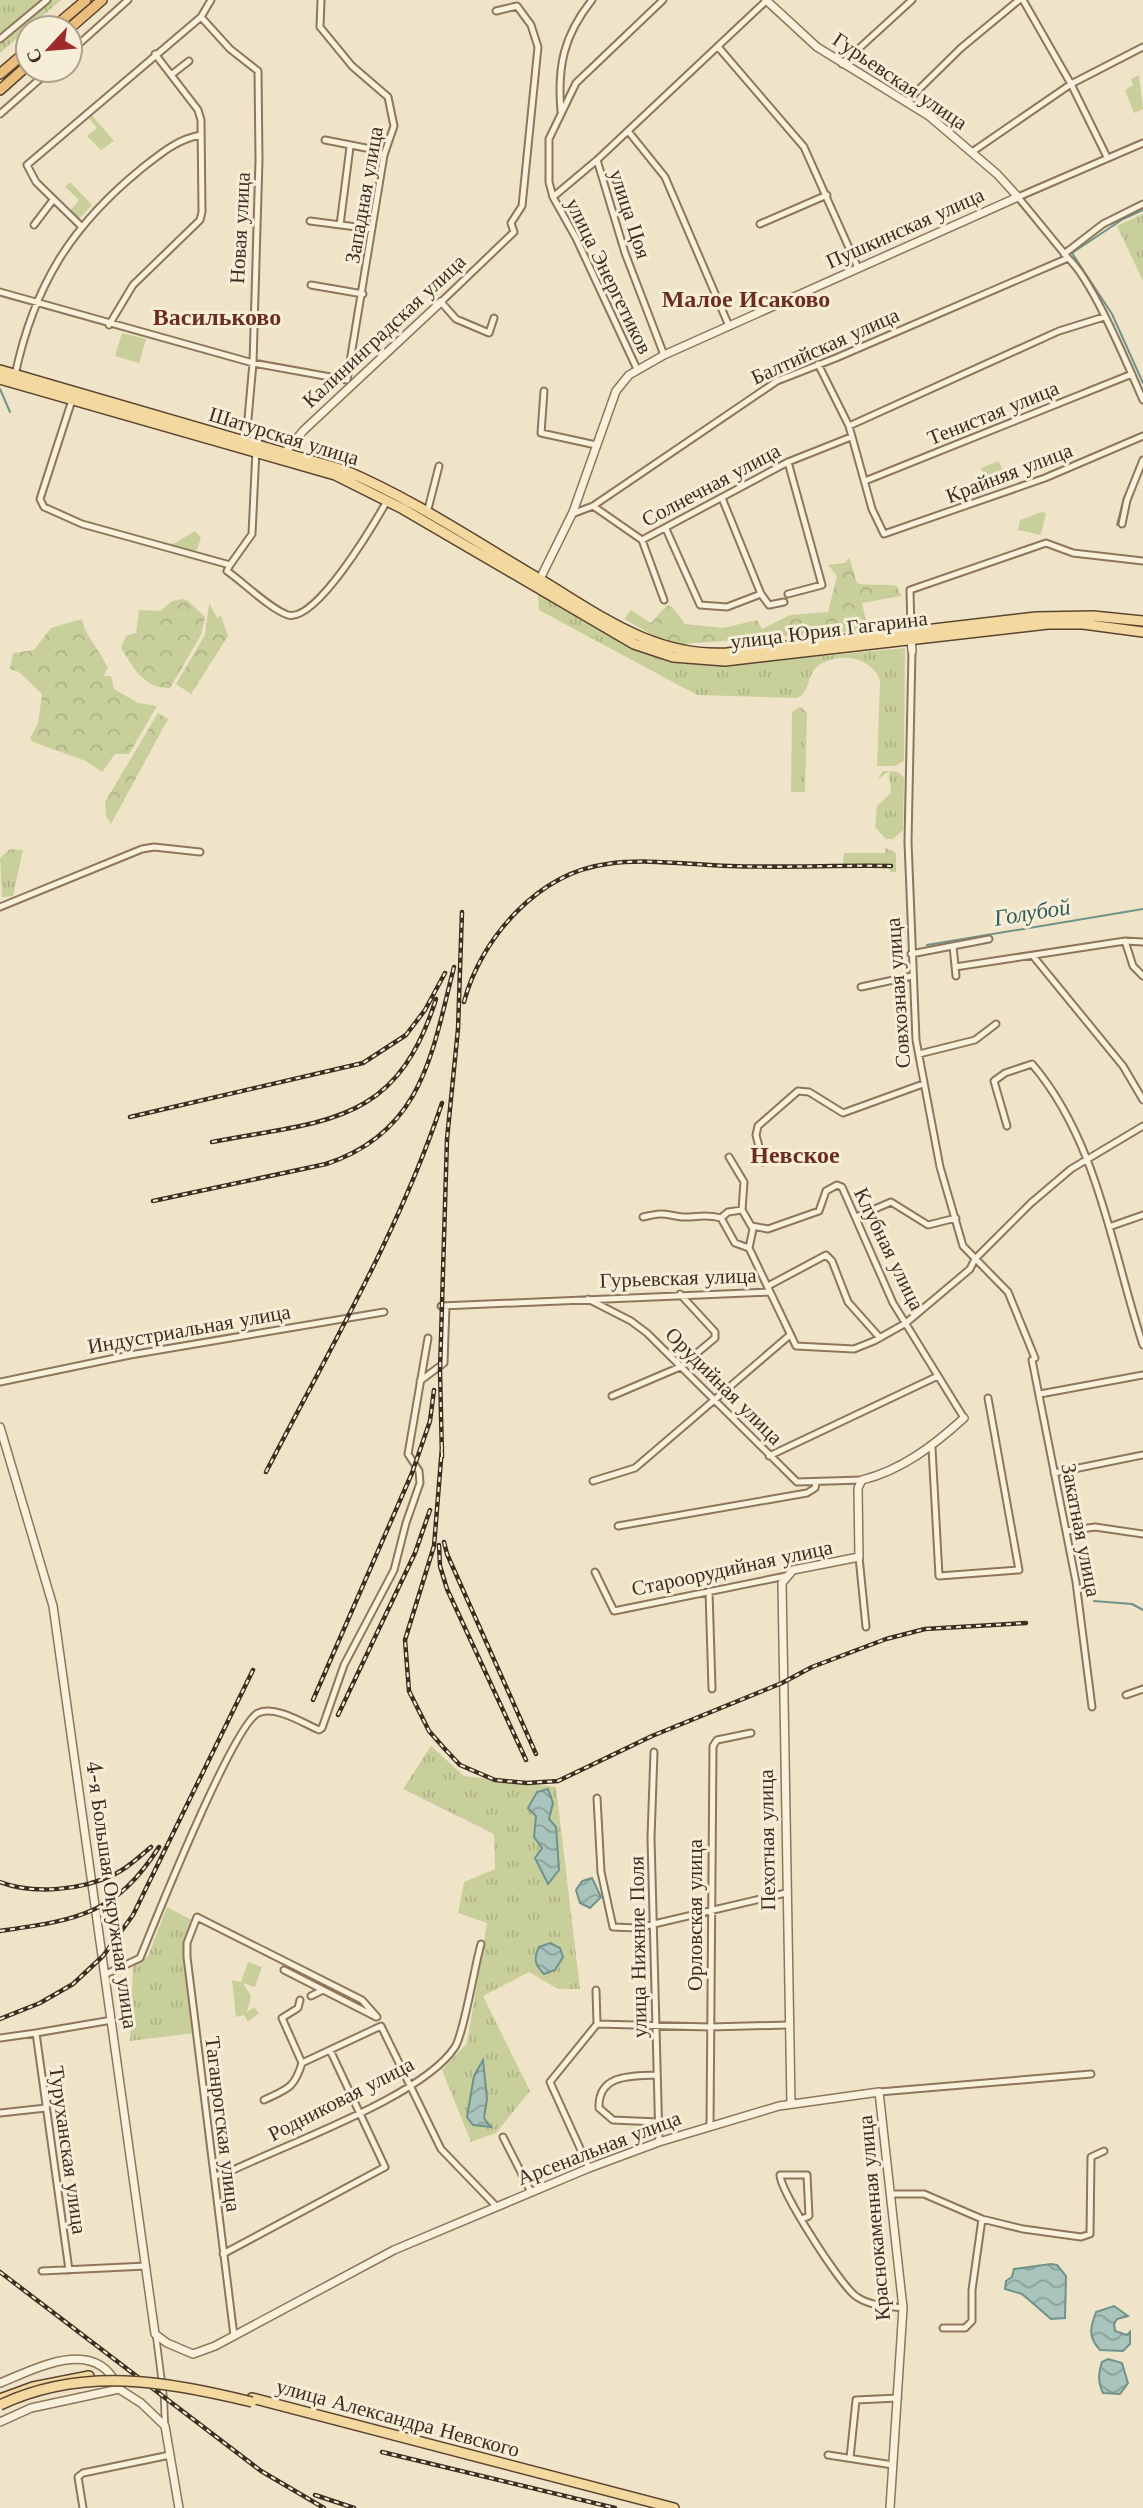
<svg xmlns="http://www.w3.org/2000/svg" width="1143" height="2508" font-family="'Libre Baskerville',serif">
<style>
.grass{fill:url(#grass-tufts)}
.forest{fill:url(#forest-crowns)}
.green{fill:#c9cf9b}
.water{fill:url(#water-waves);stroke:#6f938a;stroke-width:2}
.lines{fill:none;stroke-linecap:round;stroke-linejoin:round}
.stream{stroke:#6f938a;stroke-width:2}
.pedestrian-casing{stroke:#8d765c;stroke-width:8}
.minor-casing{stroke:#8d765c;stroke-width:9}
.tertiary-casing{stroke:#8d765c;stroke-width:10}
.primary-casing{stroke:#5b4430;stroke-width:12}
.trunk-casing{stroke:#5b4430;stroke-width:12}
.pedestrian{stroke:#faf1dc;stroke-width:4.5}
.minor{stroke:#faf1dc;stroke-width:5}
.tertiary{stroke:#faf1dc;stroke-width:7}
.primary{stroke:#f3d9a0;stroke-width:9}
.trunk{stroke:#eabe7c;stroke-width:9}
.rail-casing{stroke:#3d2e20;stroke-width:4.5}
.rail{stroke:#f7eed8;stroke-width:2;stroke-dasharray:5;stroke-linecap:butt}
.primary-bridge-casing{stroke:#5b4430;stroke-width:12;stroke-linecap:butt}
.primary-bridge{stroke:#f3d9a0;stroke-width:9}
.labels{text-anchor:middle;stroke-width:6;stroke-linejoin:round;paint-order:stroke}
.street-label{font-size:21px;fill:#3d2e20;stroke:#f7eed8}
.water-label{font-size:23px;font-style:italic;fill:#2f5d5a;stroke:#f7eed8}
.quarter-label{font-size:24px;font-weight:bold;fill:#6b2e1e;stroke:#f7eed8}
</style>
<defs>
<pattern id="grass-tufts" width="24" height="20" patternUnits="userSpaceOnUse" patternTransform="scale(1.75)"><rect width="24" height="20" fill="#c9cf9b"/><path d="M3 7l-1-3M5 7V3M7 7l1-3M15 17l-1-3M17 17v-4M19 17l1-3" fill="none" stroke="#aeb285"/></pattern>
<pattern id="forest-crowns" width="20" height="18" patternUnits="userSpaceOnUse" patternTransform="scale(1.75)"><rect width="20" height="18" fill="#c9cf9b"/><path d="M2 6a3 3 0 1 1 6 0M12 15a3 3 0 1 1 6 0" fill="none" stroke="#aeb285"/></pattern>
<pattern id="water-waves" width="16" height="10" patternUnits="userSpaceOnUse" patternTransform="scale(1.75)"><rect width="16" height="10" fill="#a9c4bc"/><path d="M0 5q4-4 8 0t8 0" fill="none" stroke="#8ba098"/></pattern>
</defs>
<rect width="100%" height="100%" fill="#f0e4c8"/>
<path class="grass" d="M0 0H61L0 53Z
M1143 214V281L1117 226Z
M538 594 618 641 670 663 719 666 905 648 904 761 895 766H877L880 681C873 657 838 651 818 666 806 675 811 692 797 698L697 695 539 610Z
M800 707 807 712 805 792H791L792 712Z
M883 771C892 771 899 770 904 778L903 830 893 839H886L875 827 877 806 891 793 889 771 877 780Z
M886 848 896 853V872H891L887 867 843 865 844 853H885Z
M10 849 23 850 13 896 2 897 0 858Z
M431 1746 464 1776 556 1787 580 1989H558L529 1972 483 1996 530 2091 496 2133 471 2142 442 2070 467 2043 487 1923 458 1913 464 1882 495 1869 494 1834 403 1789Z
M167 1907 192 1920 183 1947 194 2033 130 2041 133 1966 148 1956Z"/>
<path class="forest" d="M849 557 857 583C870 587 882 583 897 586L901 596 862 603 868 630 670 645 624 619 631 610 651 623 667 605 672 607 685 624 723 628 757 620 762 629 790 615 828 612 837 576 828 565 845 563Z
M182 599 188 601 205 617 201 635 170 688C144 689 133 667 121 648L126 636 136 633 139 610 160 611 172 601Z
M209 603 217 618 221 616 228 636 191 694 176 684 205 635Z
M82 619 85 630 108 667 104 676H111L114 689 138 703 157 706 129 754H115L102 772 86 761 33 742 30 738 38 724 42 694 19 672 10 669 13 653 34 650 51 628Z
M158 713 168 719 111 824 106 816 105 802Z"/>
<path class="green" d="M1139 75 1143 109 1134 113 1125 90 1133 85 1131 79Z
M90 113 114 141 101 150 87 136 97 128 87 116Z
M70 182 92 205 79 219 69 212 79 200 65 187Z
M122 333 146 339 139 363 115 356Z
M999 461 1008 484 991 491 981 468Z
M1042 512 1046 513 1041 535 1018 530 1020 520Z
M195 531 201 538 196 552 171 546V542L173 544Z
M248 1962 262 1967 255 1987 243 1983 251 1996 247 2012 254 2007 259 2013 248 2022 244 2015 236 2017 232 1980 241 1982Z"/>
<path class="water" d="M548 1789 553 1803 549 1819 556 1827 559 1870 548 1884 535 1858 542 1848 534 1837 536 1816 528 1808 537 1792Z
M592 1878 601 1897 590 1908 580 1903 576 1890 582 1881Z
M550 1943 560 1948 563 1957 555 1970 544 1974C535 1965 533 1959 539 1947Z
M483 2060 487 2099 484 2118 491 2127 473 2125 467 2117 474 2076Z
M1051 2264 1057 2265 1066 2276 1065 2318 1051 2319 1022 2294 1005 2289 1006 2281 1012 2277 1014 2269Z
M1114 2306 1128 2316 1117 2319 1114 2324 1115 2331 1127 2335 1130 2332V2344L1123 2351 1100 2350C1088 2337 1090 2328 1096 2312Z
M1108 2359 1122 2363 1128 2383 1120 2394 1103 2393C1098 2382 1098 2374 1102 2362Z"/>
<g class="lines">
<path class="stream" d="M1143 210 1123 219 1072 253 1112 314 1143 383
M0 389 10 412
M1117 525 1124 498 1135 474
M927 945 1143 909
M1094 1601 1132 1604 1143 1610"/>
<g class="pedestrian-casing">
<path id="pedestrian" d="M156 2336 164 2399 165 2425"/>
</g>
<g class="minor-casing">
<path id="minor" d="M1023 0 1071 84 1107 157
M201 17 230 49 258 71 259 160 253 363 246 441
M0 39 47 0
M719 48 804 147 858 268
M70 52 128 0
M842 64 912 0
M171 75 189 61
M906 102 961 48 1019 0
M561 111C557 66 564 35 592 0
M0 114 50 70
M628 131 665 177 729 326
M325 140 366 148 384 155
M972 152 1071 84 1143 47
M597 160 625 253 664 355
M553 197 597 160 767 0
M310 221 372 229
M760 224 827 195
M34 225 53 200
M340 225 350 147
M81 226 36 182 27 165 201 17 211 0
M1064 254 1103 224 1143 204
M1068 258 1018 197 1143 143
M311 285 363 294
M0 292 253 363 347 380 384 155 394 126 388 97 352 66 320 27 321 0
M494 318 489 333 456 319 441 302 514 232 511 223 522 206 538 47 531 25 517 6 496 11
M109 325 133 285 200 220 202 212 201 120 198 110 155 54
M818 364 849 426 872 509 884 534 1045 478 1143 436
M637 369 576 238 553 197 549 182V139L576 83 663 0
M15 375C34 286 70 227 141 169 160 154 177 139 201 135
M544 391 541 433 596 445
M73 397 40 499 44 507 82 524 230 565
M849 426 1059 331 1104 317
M788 462 822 585 788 594
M865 481 1132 374
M722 498 761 594 769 605 784 602
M593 506 642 540 788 462 851 437
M427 513 439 466
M572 514 593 506 777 381 836 358 1068 258C1093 281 1128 366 1143 400
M1122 524 1127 500 1143 460
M666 529 700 605 727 607 761 594
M642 540 664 600
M230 565 227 571C243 582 270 609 288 615 316 623 374 524 387 501
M230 565 252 534 256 450
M911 631 910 590 1046 543 1073 553 1143 561
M912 651 908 842 916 1040 940 1167 963 1246 1008 1292 1035 1358
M0 907 142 849 154 847 200 852
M1125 941 1133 966 1143 976
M953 946 956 976
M911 954 989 939
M1033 956 1123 1066 1143 1100
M955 967 1125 941 1143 942
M861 987 912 976
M919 1054 975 1040 996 1024
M1007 1126 994 1081 1005 1073 1032 1064C1098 1141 1112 1251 1143 1345
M763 1162 756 1135 758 1126 798 1091 809 1092 843 1113 923 1084
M742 1210 753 1229 749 1248
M643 1217C665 1212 662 1214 682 1217 696 1218 703 1213 721 1218L735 1243 749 1248 796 1346 854 1349 874 1341 906 1323 970 1269 975 1259 1031 1203 1071 1169 1143 1126
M856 1217 891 1202 928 1225 956 1218
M721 1218 728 1212 742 1210 744 1182 729 1157
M752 1226 768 1229 819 1211 826 1191 837 1185 842 1187 893 1303 964 1418
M1109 1227 1143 1215
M768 1286 826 1255 832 1261 848 1302 880 1338
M588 1299 631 1321 647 1333 797 1482 862 1480
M441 1306 769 1292
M1032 1360 1076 1582 1092 1707
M420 1381 444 1363 446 1306
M0 1382 130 1355 384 1312
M1040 1394 1143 1375
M612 1396 680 1367 715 1338V1332L680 1294
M932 1448 939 1576 1019 1570 988 1398
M769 1456 938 1376
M1054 1473 1143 1455
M593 1481 635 1468 790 1335
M618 1526 807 1493 815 1488 816 1483
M1067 1531 1095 1527 1143 1534
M859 1557 866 1627
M595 1572 614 1611 786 1576
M709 1591 712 1689
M1126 1695 1143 1689
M654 1752 651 1838 659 2142
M597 1798 601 1872 613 1927 637 1928 786 1893
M284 1970 376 2017
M106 1974 140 1958C155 1921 233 1726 258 1713 275 1705 303 1723 319 1730L322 1728 344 1665 394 1570 406 1523 420 1483 419 1471 408 1454 428 1338
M311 1996 323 1990
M300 2000 298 2008 282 2018 302 2063 381 2026 441 2149 496 2206
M597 2024 710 2027 788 2025
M0 2038 36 2033
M656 2075C631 2076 598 2074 599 2108L613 2120 658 2122
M879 2092 1091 2074
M264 2100C287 2089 294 2089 302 2063
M0 2113 46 2108
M710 2126 713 1746 717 1740 751 1733
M503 2137 531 2192
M589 2168 550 2082 597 2024 596 1990
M214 2176 227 2173C283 2145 423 2097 455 2047 464 2033 475 1964 481 1944
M892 2194H924L982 2219 1023 2229 1081 2237 1090 2234 1091 2157 1104 2151
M802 2219 809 2216 807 2175H780C780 2191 842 2288 857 2297 870 2306 888 2306 903 2308
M223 2254 385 2167 330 2050
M69 2270 36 2033 112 2020
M42 2271 146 2266
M943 2328H965L972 2321V2290L982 2219
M234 2336 187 1957V1943L197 1917 362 2000 377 2017
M828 2455 893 2465
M850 2458 856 2400 898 2398
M83 2508 78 2477 83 2473 170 2455"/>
</g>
<g class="tertiary-casing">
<path id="tertiary" d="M281 457 304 430 441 302
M538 583 573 512 616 391 629 375 664 355 1018 197 997 174 929 116 817 47 766 0
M911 638 912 651
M0 1427 53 1606 155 2334 167 2343 193 2354 215 2346 394 2250 589 2168 659 2142 779 2106 879 2092 903 2308 890 2508
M791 2104 782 1583 793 1570 859 1557 858 1488 862 1480C902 1470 933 1446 964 1418
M0 2383C37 2368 94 2337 117 2385
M119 2389 141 2403 165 2426 179 2508
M0 2422 31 2408 119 2389"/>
</g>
<g class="primary-casing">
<path id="primary" d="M0 370 344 470C411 498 478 543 541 580 601 616 654 657 727 653L1036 617 1093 616 1143 621
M0 379 335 475 403 509 634 644 673 657 725 661 1048 624H1083L1143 632
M252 2398 674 2508
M0 2399 33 2387 89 2376"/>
</g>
<g class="trunk-casing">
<path id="trunk" d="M53 28 86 0
M70 28 102 0
M0 74 28 50
M0 90 28 65"/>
</g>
<use href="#pedestrian" class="pedestrian"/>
<use href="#minor" class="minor"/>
<use href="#tertiary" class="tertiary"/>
<use href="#primary" class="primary"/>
<use href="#trunk" class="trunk"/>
<g class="rail-casing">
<path id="rail" d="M464 1002C481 938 538 873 607 864 648 858 689 865 730 866 784 868 837 865 891 866
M130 1117 363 1063 406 1035 425 1010 445 973
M212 1142C326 1120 396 1126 436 999
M153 1201 326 1164C423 1132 432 1053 454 967
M442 1447 434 1546 405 1640 409 1691 429 1731 444 1748 460 1765 495 1780 527 1783 558 1781 652 1736 782 1683 812 1667 886 1639 925 1629 1026 1623
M442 1457 440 1371 447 1139 458 1029 462 912
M266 1472C328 1352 399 1232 442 1103
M444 1542 447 1554 536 1754
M439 1545 440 1566 447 1589 526 1760
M313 1700 412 1473 430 1421 434 1390
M338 1715 415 1553 430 1510
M0 1882C34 1895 83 1890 115 1874 128 1868 140 1856 151 1847
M0 1931C75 1920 115 1916 159 1847
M0 2019 40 2003 73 1984 103 1956 133 1915 253 1670
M0 2272 261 2471 324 2508
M382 2452 615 2508
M315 2495 354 2508"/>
</g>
<use href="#rail" class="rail"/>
<g class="primary-bridge-casing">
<path id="primary-bridge" d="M0 2405C83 2366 166 2381 252 2402"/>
</g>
<use href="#primary-bridge" class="primary-bridge"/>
</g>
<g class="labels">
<g class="street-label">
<text transform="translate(900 81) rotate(34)" y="7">Гурьевская улица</text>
<text transform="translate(364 195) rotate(-80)" y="7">Западная улица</text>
<text transform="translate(630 214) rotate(72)" y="7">улица Цоя</text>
<text transform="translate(240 228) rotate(-87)" y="7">Новая улица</text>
<text transform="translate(905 228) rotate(-24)" y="7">Пушкинская улица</text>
<text transform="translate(609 276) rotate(64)" y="7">улица Энергетиков</text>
<text transform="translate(384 331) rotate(-43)" y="7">Калининградская улица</text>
<text transform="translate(825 346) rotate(-24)" y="7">Балтийская улица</text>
<text transform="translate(993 413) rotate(-22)" y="7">Тенистая улица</text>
<text transform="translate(284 436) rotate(17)" y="7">Шатурская улица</text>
<text transform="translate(1009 473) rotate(-21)" y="7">Крайняя улица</text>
<text transform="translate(711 485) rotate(-28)" y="7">Солнечная улица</text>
<text transform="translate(829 630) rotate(-7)" y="7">улица Юрия Гагарина</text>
<text transform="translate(898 993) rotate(-94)" y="7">Совхозная улица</text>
<text transform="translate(889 1249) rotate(64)" y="7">Клубная улица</text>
<text transform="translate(678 1278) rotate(-2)" y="7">Гурьевская улица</text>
<text transform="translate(189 1329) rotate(-10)" y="7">Индустриальная улица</text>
<text transform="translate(724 1386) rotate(45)" y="7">Орудийная улица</text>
<text transform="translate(1081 1530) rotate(79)" y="7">Закатная улица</text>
<text transform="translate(732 1568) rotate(-12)" y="7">Староорудийная улица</text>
<text transform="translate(767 1840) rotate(-91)" y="7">Пехотная улица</text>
<text transform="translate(112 1895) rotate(82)" y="7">4-я Большая Окружная улица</text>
<text transform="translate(695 1915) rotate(-90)" y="7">Орловская улица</text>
<text transform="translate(638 1947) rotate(-91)" y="7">улица Нижние Поля</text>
<text transform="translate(341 2099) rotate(-27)" y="7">Родниковая улица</text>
<text transform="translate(223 2124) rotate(83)" y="7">Таганрогская улица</text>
<text transform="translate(599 2148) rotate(-21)" y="7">Арсенальная улица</text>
<text transform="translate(68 2150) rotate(82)" y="7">Туруханская улица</text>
<text transform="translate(874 2218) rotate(-95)" y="7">Краснокаменная улица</text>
<text transform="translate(398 2418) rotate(15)" y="7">улица Александра Невского</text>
</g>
<g class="water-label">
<text transform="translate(1032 912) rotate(-9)" y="8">Голубой</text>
</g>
<g class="quarter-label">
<text x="746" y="307">Малое Исаково</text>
<text x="217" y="325">Васильково</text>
<text x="795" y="1163">Невское</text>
</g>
</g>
<g transform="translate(49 49) rotate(244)"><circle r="33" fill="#f7eed8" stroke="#ada18e" stroke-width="2"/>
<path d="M0-5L12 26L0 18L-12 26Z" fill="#9e2a2b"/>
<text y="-10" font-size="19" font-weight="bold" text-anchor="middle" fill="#3d2e20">С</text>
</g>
</svg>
